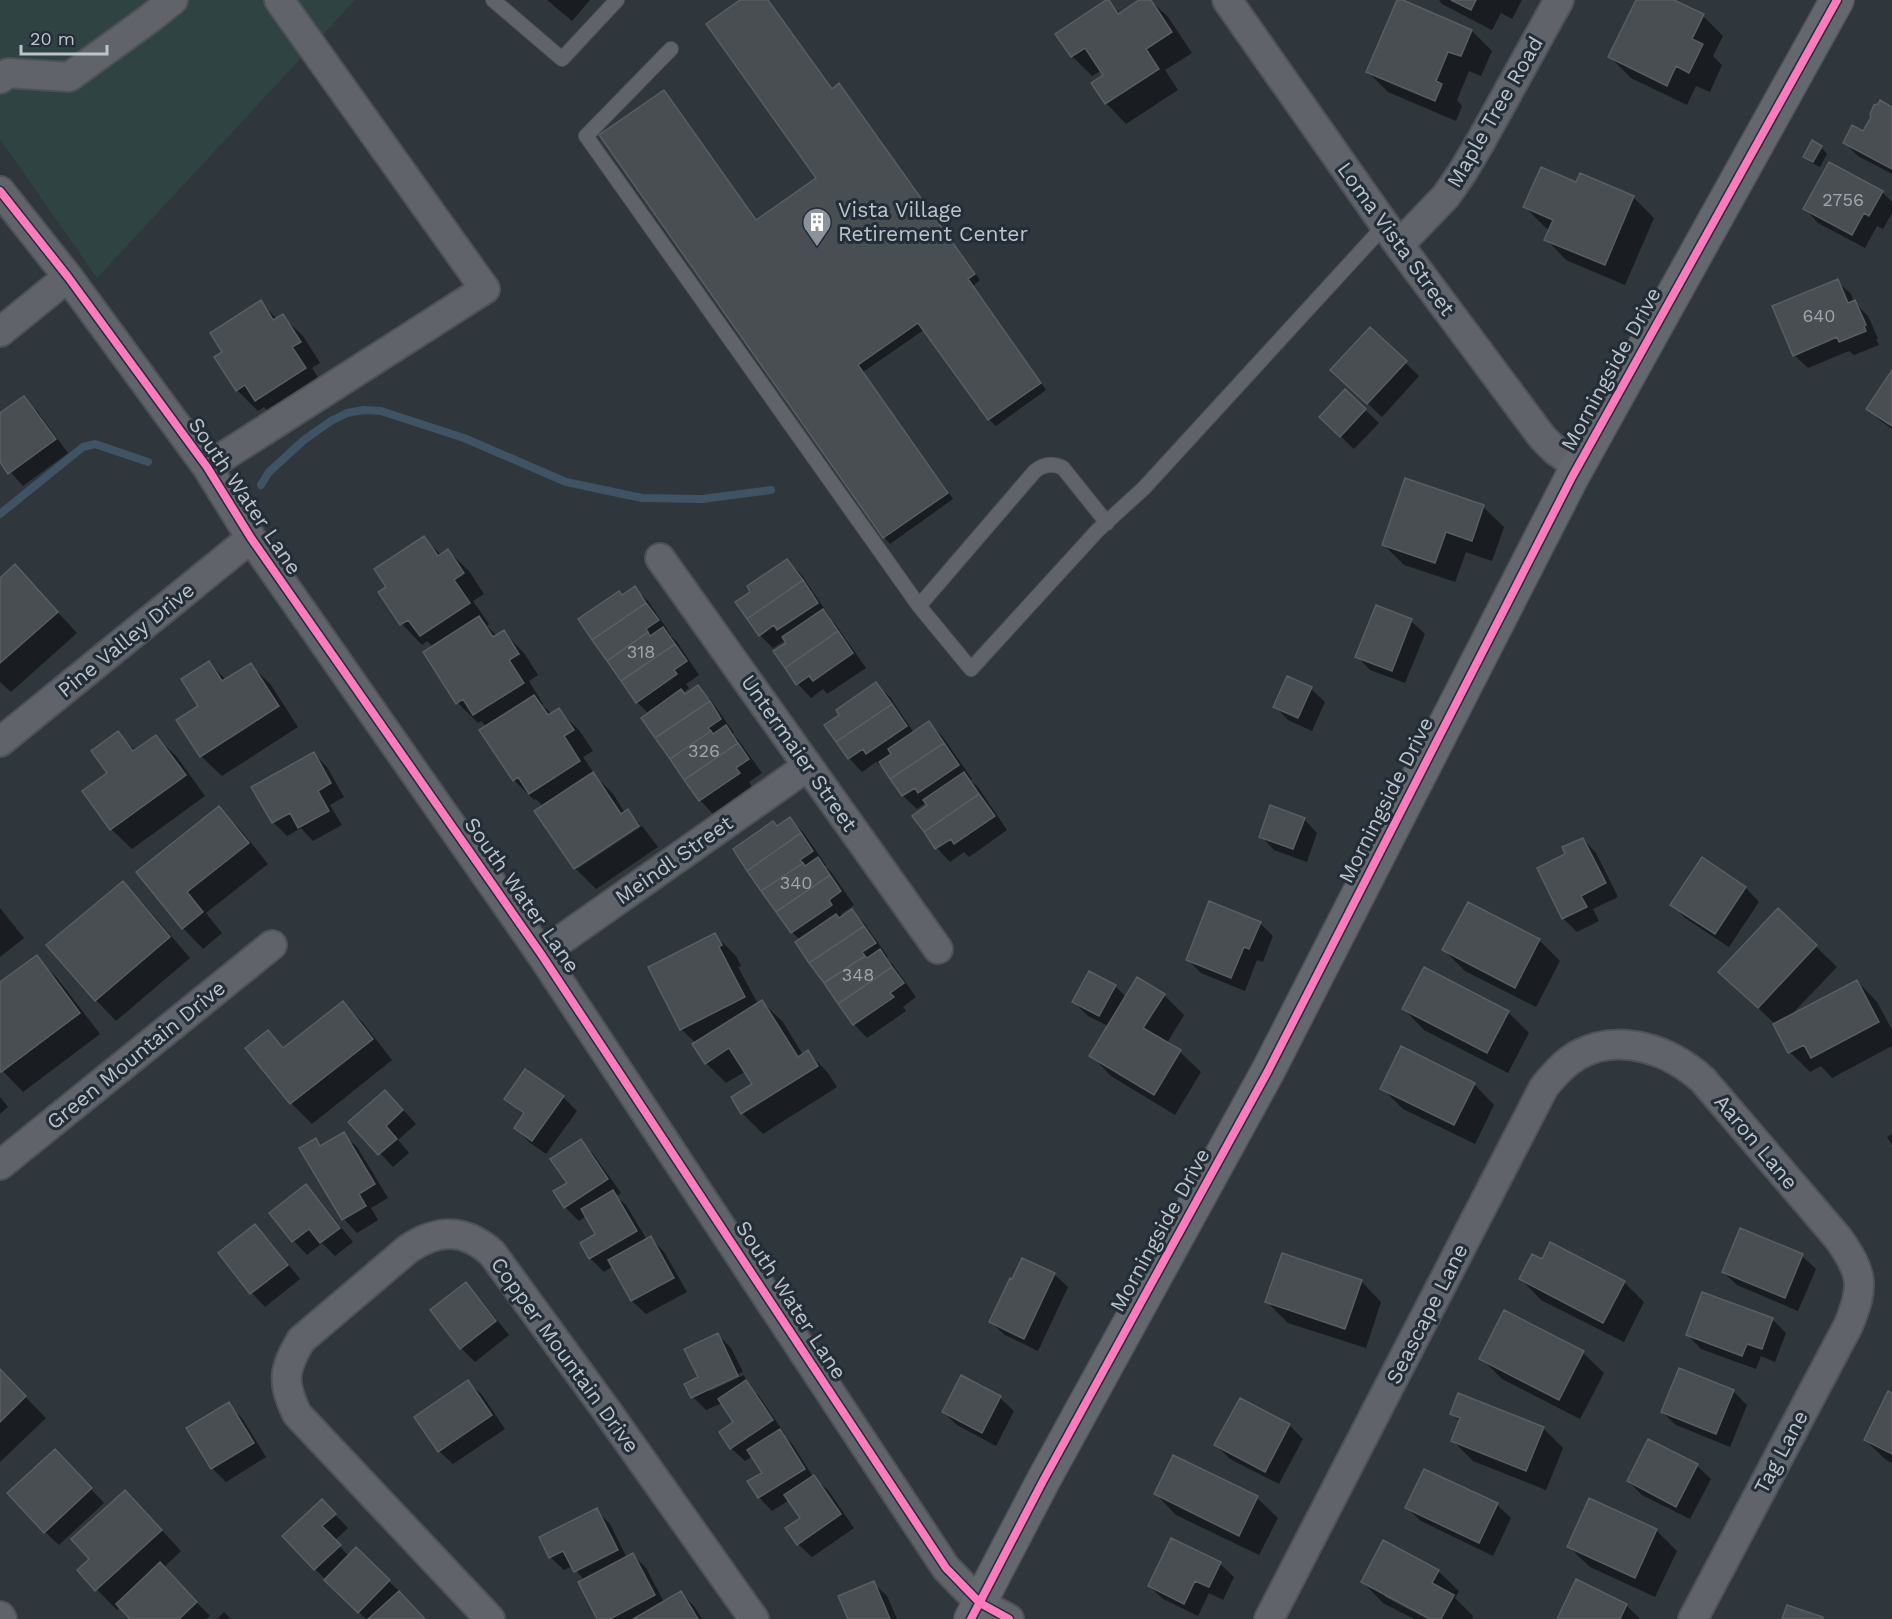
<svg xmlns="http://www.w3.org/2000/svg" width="1892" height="1619" font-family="'Work Sans',sans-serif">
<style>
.green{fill:#2f4343}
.shadow{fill:#0007}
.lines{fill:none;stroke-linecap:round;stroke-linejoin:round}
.stream{stroke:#405364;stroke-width:8}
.building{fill:#494e53;stroke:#585e63;stroke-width:1.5}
.lane-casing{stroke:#4e5256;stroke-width:16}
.street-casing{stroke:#4e5256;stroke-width:32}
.secondary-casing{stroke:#4e5256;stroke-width:36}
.lane{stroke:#60646a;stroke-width:14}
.street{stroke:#60646a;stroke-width:28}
.secondary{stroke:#64686e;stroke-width:33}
.cycleway-casing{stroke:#232d37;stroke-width:11}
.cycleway{stroke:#fd7abc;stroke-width:8}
.labels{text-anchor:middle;stroke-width:6;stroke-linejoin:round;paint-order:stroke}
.number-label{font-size:18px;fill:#9fa6ad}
.street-label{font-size:21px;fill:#bcc3cb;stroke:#232d37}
.poi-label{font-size:21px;fill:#bcc3cb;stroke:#232d37;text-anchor:start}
</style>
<rect width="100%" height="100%" fill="#2f363c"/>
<path class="green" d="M0 0H355L97 278 0 139Z"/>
<path class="shadow" d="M547 0H590L572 21Z
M742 0H768L833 90 839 85 845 91 980 280 973 286 1046 390 996 426 989 419 925 329 863 372 953 499 890 544 884 537 602 136 670 99 757 221 818 179Z
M1142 0H1150L1168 17 1192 53 1165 70 1178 90 1126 124 1106 103 1105 75 1102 70 1092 76 1072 56 1108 1 1121 14Z
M1399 0 1472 31 1492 51 1481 76 1469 71 1457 100 1462 106 1456 121 1388 92 1368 72Z
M1439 0H1522L1512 19 1501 13 1492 30 1442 4Z
M1638 0H1670L1703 16 1723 36 1713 56 1722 65 1710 92 1696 86 1687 105 1631 78 1610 57Z
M1892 109V174L1858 156 1845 143 1864 133Z
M1821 147 1827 154 1820 167 1812 163 1805 157Z
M1829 164 1882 192 1892 202V213L1883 229 1877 226 1865 248 1818 223 1805 209Z
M1577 184 1633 197 1654 218 1625 285 1566 260 1546 239 1550 230 1546 228 1525 207Z
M1837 281 1851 294 1854 302 1868 316 1878 339H1876L1879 345 1854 355 1849 351 1808 368 1794 355Z
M260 302 277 319 282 316 303 336 320 363 312 368 325 389 277 420 264 407 258 411 237 390 224 352Z
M1370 329 1419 376 1382 417 1346 383Z
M1892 373V429L1882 422 1868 409Z
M1345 391 1379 423 1354 449 1334 430Z
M24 398 37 411 68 453 23 486 0 460V415Z
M1483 507 1504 527 1492 561 1466 552 1455 582 1404 565 1384 545Z
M424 538 441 555 448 551 469 571 484 594 473 601 489 624 487 626 497 636 504 632 524 653 538 675 529 681 543 704 542 705 552 714 558 710 579 730 593 751 583 757 597 778 613 794 625 813 627 811 640 824 577 865V869L642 826 658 847 596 889 575 868 543 806 536 799 534 800 514 780 487 727 481 721 478 723 458 703 433 647 427 641 422 645 402 624 380 593 388 587Z
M787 561 801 574 830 617H829L836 625 866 668 827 694 823 689 811 698 798 684 775 652 788 643 786 640 773 648 760 635 752 592Z
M15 566 77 633 11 692 0 682V580Z
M635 588 648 601 671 635H670L677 642 699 675 686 684 689 688 683 693 685 695 698 687 711 700 734 733 733 734 739 741 762 773 749 782 752 787 713 814 700 800 649 714 637 702 623 597Z
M1376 607 1411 621 1425 634 1405 683 1370 670 1357 656Z
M209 663 226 680 251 665 271 685 298 727 222 776 201 756 200 706Z
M876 684 890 697 914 733 929 723 942 736 972 779 970 780 978 787 1007 830 969 857 964 852 950 862 937 848 914 816 929 806 927 802 917 809 903 796 883 765 881 766 876 762 862 772 849 758 841 715Z
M1311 689 1325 702 1312 731 1288 720 1275 706Z
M118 733 136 751 156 737 177 757 205 796 132 849 111 829 84 792 109 773Z
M314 754 327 767 344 797 330 805 342 825 313 841 301 828 287 836 273 822 253 788Z
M219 808 239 828 268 864 206 913 222 933 203 949 183 928 138 873Z
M790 819 803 832 826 865 825 866 831 872 854 905 841 914 843 917 852 911 865 924 888 957 887 958 893 965 916 997 903 1007 906 1011 867 1038 854 1024 800 940 792 932 777 827Z
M1304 819 1317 833 1307 862 1274 850 1261 836Z
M1583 839 1596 853 1618 897 1593 909 1599 921 1577 932 1563 918Z
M1702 859 1746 888 1759 902 1729 947 1685 918 1672 904Z
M123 883 143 903 190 958 116 1021 96 1000Z
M0 908 24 938 0 957Z
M1778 910 1837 967 1790 1016 1857 981 1877 1002 1892 1030V1046L1832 1078 1821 1066 1810 1072 1790 1052 1775 1024 1741 992Z
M1260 923 1273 936 1263 962 1257 960 1245 991 1201 973 1187 959Z
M715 935 736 956 741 966 738 967 758 1004 762 1002 783 1022 803 1055 808 1052 828 1073 837 1087 763 1134 742 1113 733 1098 754 1084 746 1071 726 1083 706 1063 696 1043 681 1029Z
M1539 940 1560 961 1536 1007 1465 971 1444 950Z
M36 957 57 978 100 1034 23 1092 0 1068V984Z
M1115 986 1126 997 1164 995 1184 1015 1167 1043 1180 1052 1201 1072 1175 1115 1111 1076 1091 1055 1108 1026 1088 1016 1074 1002Z
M343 1003 363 1023 392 1060 312 1124 291 1103 247 1048 268 1032 285 1049Z
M1404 1009 1508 1012 1529 1033 1508 1073 1424 1030Z
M525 1071 563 1097 577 1111 546 1154 529 1142 516 1128 524 1115 506 1099Z
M1474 1084 1494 1105 1475 1144 1403 1109 1382 1088Z
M0 1097 8 1107 0 1114Z
M399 1105 416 1124 398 1140 409 1153 393 1167 351 1122Z
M343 1134 357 1147 388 1198 371 1208 378 1220 357 1233 344 1219 301 1149 315 1140 322 1146Z
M1892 1134V1145L1887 1137Z
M581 1141 594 1155 621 1193 616 1196 626 1205 647 1240 651 1238 664 1252 687 1292 646 1314 632 1301 613 1266 604 1272 590 1258 597 1234 586 1216 579 1221 566 1208 555 1192 569 1183Z
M306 1186 319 1200 353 1242 335 1256 322 1243 307 1255 294 1241 271 1213Z
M255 1226 268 1239 300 1279 265 1307 252 1293 220 1254Z
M1741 1230 1802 1256 1816 1269 1798 1311 1737 1285 1723 1272Z
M1542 1261 1624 1282 1644 1302 1624 1342 1541 1300 1521 1279Z
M1054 1274 1068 1287 1038 1351 1005 1335 991 1322Z
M1361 1281 1381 1302 1366 1348 1288 1323 1267 1302Z
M466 1284 479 1298 509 1335 475 1362 461 1348 432 1311Z
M1505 1312 1583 1353 1604 1373 1580 1419 1502 1379 1481 1358Z
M1772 1319 1786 1333 1775 1362 1761 1356 1756 1369 1701 1349 1688 1335Z
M718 1335 731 1348 743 1372 710 1388V1391L744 1375 749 1386 759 1396 785 1434 784 1435 793 1445 813 1477 828 1490 854 1528 812 1557 798 1544 802 1518 789 1500 772 1511 759 1497 764 1473 753 1456 745 1461 731 1448 736 1423 722 1403 706 1410 693 1397Z
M0 1371 46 1418 0 1462Z
M962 1377 1000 1398 1014 1411 996 1446 957 1425 943 1412Z
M468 1382 482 1395 505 1429 453 1464 439 1451Z
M1733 1391 1747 1405 1730 1447 1676 1425 1662 1412Z
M1892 1395V1463L1886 1460 1865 1440Z
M1241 1400 1289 1425 1303 1439 1279 1484 1230 1459 1216 1445Z
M228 1404 242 1418 266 1457 226 1482 212 1468Z
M1451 1413 1543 1428 1563 1448 1546 1490 1473 1461 1452 1440 1460 1422Z
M1649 1441 1697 1466 1711 1479 1690 1519 1642 1495 1628 1481Z
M68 1464 104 1503 59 1545 45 1532Z
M1156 1494 1257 1498 1278 1518 1259 1555 1176 1515Z
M322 1501 348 1528 334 1541 349 1556 356 1549 402 1594 424 1619H366L315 1569Z
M1497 1505 1511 1518 1493 1556 1421 1521 1407 1508Z
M596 1510 610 1524 627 1558 633 1555 646 1568 664 1602 681 1593 694 1606 702 1619H599L584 1580 573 1566 564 1570 550 1557Z
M145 1512 181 1551 163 1568 210 1616 206 1619H132L120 1607 117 1610 79 1571Z
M1656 1530 1677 1551 1655 1597 1590 1567 1569 1547Z
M1220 1564 1234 1577 1223 1600 1209 1593 1198 1616 1163 1599 1149 1586Z
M1438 1571 1459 1591 1455 1598 1473 1616 1472 1619H1434L1385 1593V1597L1427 1619H1414L1383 1603 1363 1582Z
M1577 1581 1626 1605 1640 1619H1559Z
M873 1583 887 1596 897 1619H850Z
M224 1612 231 1619H217Z"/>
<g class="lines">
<path class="stream" d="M261 485 269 472 304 440 331 421 347 413 364 410 381 411 464 438 566 482 642 498 702 499 771 490
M0 514 83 447 95 444 148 462"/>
</g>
<path class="building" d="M740 0H768L832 89 839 83 975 274 968 279 1041 383 988 420 918 323 858 365 948 493 883 538 599 135 664 90 756 220 816 178 706 24Z
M1106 0H1109L1118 14 1139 0H1151L1172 32 1146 49 1159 69 1105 104 1091 83 1103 75 1085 48 1071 57 1055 34Z
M1397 0H1403L1472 30 1461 56 1448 52 1436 81 1442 84 1435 101 1366 72Z
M1451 0H1476L1471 10Z
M1636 0H1674L1704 14 1692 39 1703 44 1689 73 1676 66 1667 86 1608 57Z
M1880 100 1892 107V169L1843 143 1852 125 1863 131 1871 117 1870 114 1874 105 1878 104Z
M1812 140 1822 146 1813 162 1803 157Z
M1829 162 1883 191 1869 216 1864 213 1852 235 1803 209Z
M1541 167 1576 182 1580 173 1634 196 1605 265 1544 240 1553 220 1523 207Z
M1838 279 1848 303 1855 300 1866 325 1864 326 1866 331 1839 342 1837 337 1793 356 1772 306Z
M261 300 273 320 283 314 301 342 292 347 306 368 255 401 245 385 236 391 214 357 222 352 210 333Z
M1370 327 1407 361 1367 404 1330 370Z
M1892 370V426L1866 409Z
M1345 389 1366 409 1340 437 1319 417Z
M24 396 56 439 8 474 0 462V413Z
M1405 478 1484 505 1472 541 1446 532 1435 563 1382 545Z
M424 536 438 556 448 549 464 573 454 580 470 603 420 636 408 620 400 625 378 592 386 587 374 569Z
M787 559 803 580 747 619 735 602 750 592 747 586Z
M15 564 58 612 0 663V578Z
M803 580 818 603 777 630 774 625 759 636 747 619Z
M635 586 646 603 592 640 578 619 619 591 622 595Z
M646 603 659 620 646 629 648 632 607 661 592 640Z
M1376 605 1412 619 1392 671 1355 657Z
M823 609 838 631 785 668 773 651 786 643 782 637Z
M479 616 493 637 504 630 519 654 509 660 524 683 473 715 463 699 456 704 423 652Z
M663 627 675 644 621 681 607 661 648 632 650 636Z
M838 631 853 653 813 681 809 676 796 685 785 668Z
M675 644 687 661 674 670 677 674 636 703 621 681Z
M209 661 222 681 251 663 279 706 200 757 176 720 198 706 181 679Z
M1287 676 1312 687 1298 718 1273 707Z
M876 682 892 704 836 742 824 725 839 715 836 710Z
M698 685 710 701 655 738 641 718 681 689 685 694Z
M534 695 548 715 559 708 574 730 564 736 580 761 529 794 518 777 513 781 479 730Z
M710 701 721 719 708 728 711 731 670 759 655 738Z
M892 704 907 726 866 754 863 749 848 759 836 742Z
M929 721 944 743 890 779 879 762 891 754 888 749Z
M726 725 738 743 684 780 670 759 711 731 713 734Z
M118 731 133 751 156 735 186 775 110 830 82 791 107 773 91 751Z
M738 743 749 759 736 768 740 773 699 801 684 780Z
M944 743 959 765 918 793 915 788 902 796 890 779Z
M314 752 331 783 318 791 329 811 298 828 290 813 272 823 251 787Z
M593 772 621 814 628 809 639 826 574 869 534 811Z
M964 772 979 794 924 832 912 816 927 805 923 800Z
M979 794 995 816 954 844 951 839 935 849 924 832Z
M1270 805 1305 818 1293 849 1259 837Z
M219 806 249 843 187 892 203 912 182 929 136 872Z
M790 817 801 833 747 871 733 849 773 821 777 826Z
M801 833 813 851 800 860 803 863 761 891 747 871Z
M1583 838 1606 883 1581 896 1587 907 1562 919 1537 868 1565 854 1562 847Z
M818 857 830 875 776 912 761 891 803 863 805 866Z
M1702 857 1746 887 1715 934 1670 905Z
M830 875 841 891 829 900 832 905 791 933 776 912Z
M123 881 170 937 95 1001 46 945Z
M1209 901 1261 922 1249 949 1244 947 1231 978 1186 960Z
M1468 902 1540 939 1515 988 1442 950Z
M1778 908 1817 945 1758 1008 1718 972Z
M852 909 864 926 809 963 795 942 836 914 839 918Z
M864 926 876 943 862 952 865 956 824 983 809 963Z
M715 933 722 945 719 947 745 997 680 1030 648 967Z
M880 949 892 967 838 1004 824 983 865 956 867 958Z
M37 955 80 1013 1 1072 0 1070V982Z
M892 967 904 983 890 993 894 997 853 1025 838 1004Z
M1424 967 1509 1011 1487 1053 1402 1009Z
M1089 971 1116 985 1099 1016 1072 1002Z
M1137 977 1165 994 1143 1028 1181 1050 1154 1095 1089 1056Z
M1857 980 1879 1022 1811 1058 1804 1045 1788 1053 1773 1024Z
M762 1000 798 1057 808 1050 818 1066 741 1114 731 1097 752 1084 729 1048 705 1064 692 1044Z
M343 1001 373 1039 290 1104 245 1048 268 1030 283 1048Z
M1401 1046 1475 1083 1454 1125 1380 1089Z
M525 1069 564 1096 532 1141 514 1128 524 1113 504 1099Z
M385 1090 403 1110 386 1126 397 1139 378 1155 348 1122Z
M344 1132 375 1184 359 1194 366 1206 342 1220 299 1148 316 1138 320 1146Z
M581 1139 608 1179 564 1208 553 1191 567 1183 550 1159Z
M306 1184 340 1228 320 1243 309 1229 292 1242 269 1213Z
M613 1190 637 1231 589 1259 580 1243 595 1234 581 1209Z
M255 1224 288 1265 250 1294 218 1253Z
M1740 1228 1803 1254 1785 1298 1722 1272Z
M651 1236 674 1278 631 1301 608 1260Z
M1550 1242 1625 1281 1603 1323 1519 1279 1532 1254 1542 1259Z
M1282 1253 1362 1280 1345 1329 1265 1302Z
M1022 1258 1055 1273 1024 1339 989 1322 1010 1278 1012 1279Z
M466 1282 496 1321 460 1349 430 1310Z
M1702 1292 1773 1318 1762 1349 1747 1344 1742 1356 1686 1335Z
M1504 1310 1584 1351 1559 1400 1479 1359Z
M718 1333 738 1376 691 1398 684 1384 698 1377 684 1349Z
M1679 1368 1734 1390 1716 1434 1661 1412Z
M0 1369 26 1396 0 1422Z
M961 1375 1001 1396 982 1433 942 1412Z
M468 1380 492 1415 438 1452 414 1417Z
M746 1380 773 1420 730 1449 719 1432 733 1422 718 1399Z
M1888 1391 1892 1393V1454L1864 1440Z
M1458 1393 1544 1427 1526 1471 1451 1441 1460 1418 1450 1414Z
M1240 1398 1290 1424 1265 1472 1214 1445Z
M229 1402 254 1443 211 1469 186 1428Z
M780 1429 805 1469 758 1498 747 1481 762 1473 747 1450Z
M1648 1439 1698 1464 1676 1507 1627 1481Z
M55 1449 92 1488 44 1533 7 1493Z
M1173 1455 1258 1496 1239 1536 1154 1494Z
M1424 1469 1498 1503 1479 1543 1405 1508Z
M814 1475 841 1514 797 1545 785 1528 800 1518 784 1495Z
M125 1490 162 1530 95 1591 77 1570 89 1559 71 1539Z
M1589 1498 1657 1529 1635 1578 1567 1547Z
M322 1499 336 1514 322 1526 341 1545 314 1570 282 1536Z
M597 1508 618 1550 574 1572 563 1551 549 1558 539 1537Z
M1171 1538 1221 1562 1209 1587 1195 1581 1184 1604 1148 1586Z
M1383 1540 1439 1570 1432 1583 1454 1595 1441 1619H1430L1361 1582Z
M356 1547 390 1580 358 1613 324 1580Z
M633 1553 655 1595 610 1619H597L578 1582Z
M160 1562 197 1602 179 1619H130L116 1604Z
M1576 1579 1627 1604 1620 1619H1557Z
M874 1581 890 1619H848L838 1596Z
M399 1591 425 1619H368Z
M681 1591 698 1619H633Z
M1787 1605 1823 1617V1619H1782Z"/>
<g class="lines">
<g class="lane-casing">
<path id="lane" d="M493 0 562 59 617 0
M671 49 586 136 919 606 971 669 1098 530 1144 488 1385 225
M919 606 1035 471C1044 464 1053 463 1063 468L1107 523"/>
</g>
<g class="street-casing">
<path id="street" d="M1227 0 1399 245 1542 437 1556 451 1578 466
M0 79 8 73 69 77 149 19 173 0
M0 191 68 277 207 467 251 538 541 954 946 1568 980 1603 1009 1619
M1399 245 1446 196 1462 173 1481 141 1559 0
M0 332 68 277
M207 467 485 289 279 0
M660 558 938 949
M0 742 251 538
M541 954 808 766
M0 1165 272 945
M0 1616 2 1619
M490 1619 297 1414C282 1382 283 1371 301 1340L408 1249C438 1229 464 1228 492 1253L604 1407 754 1619
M1269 1619 1544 1087C1554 1075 1564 1063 1578 1055 1620 1032 1670 1050 1703 1080L1838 1238C1863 1273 1865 1286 1848 1326L1693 1619"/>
</g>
<g class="secondary-casing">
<path id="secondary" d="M971 1619 1043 1481 1268 1071 1572 477 1837 0"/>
</g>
<use href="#lane" class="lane"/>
<use href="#street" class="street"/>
<use href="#secondary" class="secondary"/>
<g class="cycleway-casing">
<path id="cycleway" d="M0 191 68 277 207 467 251 538 541 954 946 1568 980 1603 1009 1619
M971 1619 1043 1481 1268 1071 1572 477 1837 0"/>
</g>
<use href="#cycleway" class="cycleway"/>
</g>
<defs>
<g id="building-pin" transform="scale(1.5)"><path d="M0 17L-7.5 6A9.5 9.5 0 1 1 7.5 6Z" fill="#8b9299" stroke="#232d37"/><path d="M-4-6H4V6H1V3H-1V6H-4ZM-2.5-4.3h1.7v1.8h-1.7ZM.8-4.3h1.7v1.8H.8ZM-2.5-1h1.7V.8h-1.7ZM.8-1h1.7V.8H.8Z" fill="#fff"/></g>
</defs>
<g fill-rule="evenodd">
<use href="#building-pin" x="817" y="222"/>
</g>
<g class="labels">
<g class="number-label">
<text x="1843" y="206">2756</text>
<text x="1819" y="322">640</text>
<text x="641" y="658">318</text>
<text x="704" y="757">326</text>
<text x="796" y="889">340</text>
<text x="858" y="981">348</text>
</g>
<g class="street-label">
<text transform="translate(1495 112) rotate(-60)" y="7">Maple Tree Road</text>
<text transform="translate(1396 239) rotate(54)" y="7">Loma Vista Street</text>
<text transform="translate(1611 369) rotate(-61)" y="7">Morningside Drive</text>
<text transform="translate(245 496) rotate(56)" y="7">South Water Lane</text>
<text transform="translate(126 640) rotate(-39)" y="7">Pine Valley Drive</text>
<text transform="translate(799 753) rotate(55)" y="7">Untermaier Street</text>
<text transform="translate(1386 800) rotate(-63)" y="7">Morningside Drive</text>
<text transform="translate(674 860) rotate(-35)" y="7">Meindl Street</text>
<text transform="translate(522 895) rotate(55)" y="7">South Water Lane</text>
<text transform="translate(136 1055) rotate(-39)" y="7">Green Mountain Drive</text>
<text transform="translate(1756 1142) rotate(50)" y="7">Aaron Lane</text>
<text transform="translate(1160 1230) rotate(-61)" y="7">Morningside Drive</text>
<text transform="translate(791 1300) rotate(57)" y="7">South Water Lane</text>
<text transform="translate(1427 1314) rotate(-63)" y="7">Seascape Lane</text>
<text transform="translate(565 1355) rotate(54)" y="7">Copper Mountain Drive</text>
<text transform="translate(1781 1452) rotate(-62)" y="7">Tag Lane</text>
</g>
<g class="poi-label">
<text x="838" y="217">Vista Village<tspan x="838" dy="24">Retirement Center</tspan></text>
</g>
</g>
<path d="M21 45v9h86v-9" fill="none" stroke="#bcc3cb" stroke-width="3"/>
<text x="30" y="45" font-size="18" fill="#bcc3cb" stroke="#232d37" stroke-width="4.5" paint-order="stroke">20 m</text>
</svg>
